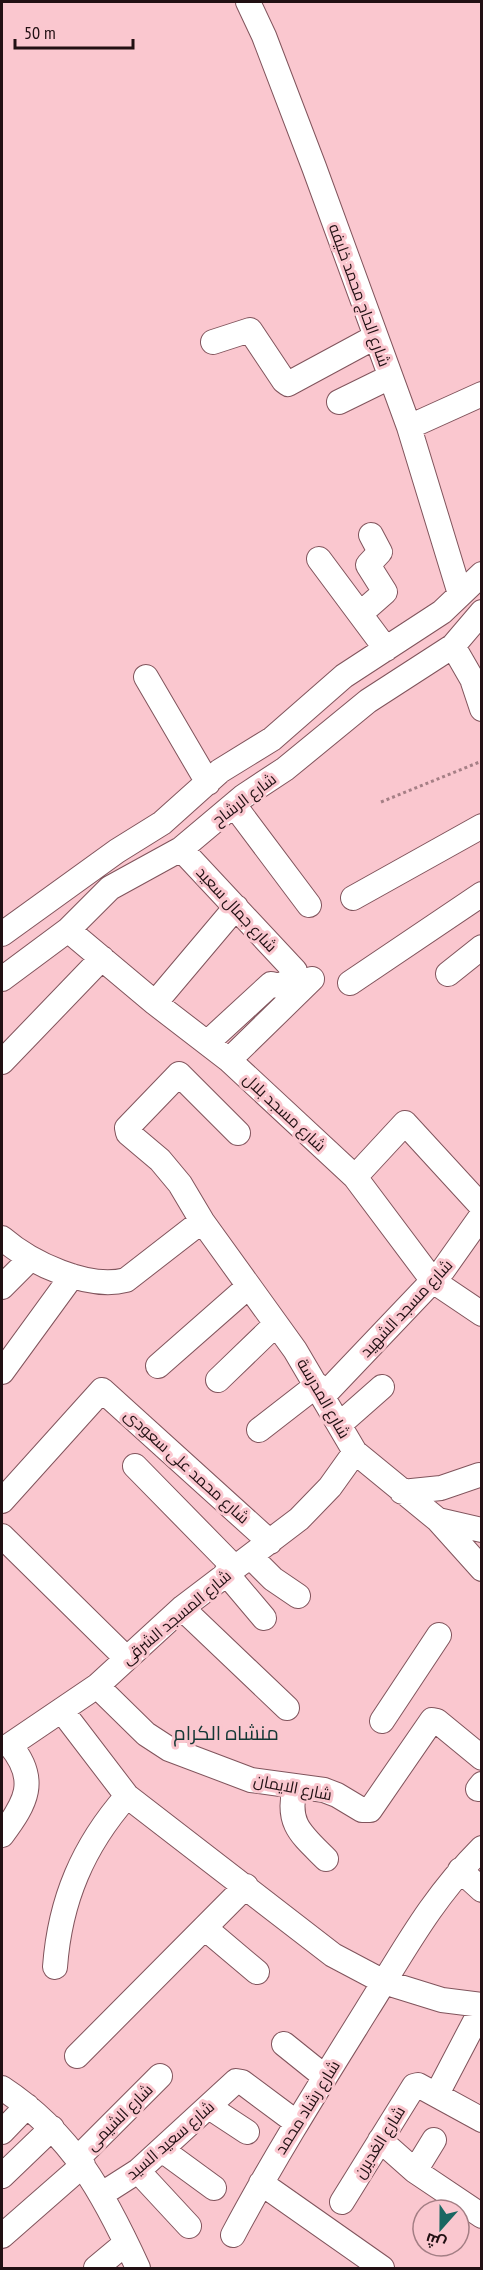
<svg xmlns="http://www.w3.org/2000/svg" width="483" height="2270" font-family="'PT Sans Narrow',Cairo,sans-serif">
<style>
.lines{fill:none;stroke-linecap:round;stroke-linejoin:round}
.minor-casing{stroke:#80545c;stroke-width:26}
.path{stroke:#a57f85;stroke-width:3;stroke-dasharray:3 3;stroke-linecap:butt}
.minor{stroke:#fff;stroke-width:24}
.labels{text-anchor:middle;stroke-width:6;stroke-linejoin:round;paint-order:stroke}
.street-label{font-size:16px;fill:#211013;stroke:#fac7cf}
.quarter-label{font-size:20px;fill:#143734;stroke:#fac7cf}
</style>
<rect width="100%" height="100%" fill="#fac7cf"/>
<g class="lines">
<g class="minor-casing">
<path id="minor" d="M248 2 264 36 314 167 409 427 460 594
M213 342 250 330 284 381 288 384 375 337
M339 402 390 377
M409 427 482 394
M319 559 386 649
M360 614 385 592 368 565 380 552 371 535
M453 646 472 679 482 709
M146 677 208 783
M234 805 309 905
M181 849 295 971 293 978 280 986 271 984 208 1042
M353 898 482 826
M68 930 155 1003 229 1060 355 1177 433 1281 482 1314
M2 934 117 851 162 823 220 771 272 739 344 676 442 612 482 574
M448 974 482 947
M2 979 68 930 110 888 181 849 244 796 285 769 368 701 453 646 482 612
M350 983 482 894
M155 1003 236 907
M229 1060 312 979
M2 1062 102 958
M238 1133 179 1074 127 1128 128 1133 160 1160 180 1184 202 1221 295 1350 355 1452 438 1520 482 1530
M355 1177 405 1123 482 1207
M2 1238C31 1263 88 1290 126 1280L202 1221
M2 1287 30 1259
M158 1366 249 1286
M2 1372 72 1276
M218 1380 276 1324
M324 1395 443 1270 482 1215
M340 1424 382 1387
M259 1430 317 1385
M135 1466 235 1568
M402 1492 441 1488 479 1475
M2 1501 102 1390 270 1542
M438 1520 482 1569
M2 1536 126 1658
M251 1557 273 1579 298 1596
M226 1573 264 1618
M182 1608 287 1708
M97 1686 146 1734 169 1749 251 1780 324 1790 337 1795 362 1810H370L432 1720 437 1721 482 1758
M62 1711 127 1796 333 1955 384 1982 442 2000 482 2005
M382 1721 439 1635
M10 1745 97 1686 182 1608 299 1519 330 1487 355 1452
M295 1787C286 1824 301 1834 326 1859
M478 1789 482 1784
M2 1835C26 1803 39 1780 10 1745
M460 1870 482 1890
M206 1929 257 1972
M55 1967C60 1900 83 1846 127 1796
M284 2044 325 2077
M77 2056 246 1886
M2 2088C72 2134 104 2194 138 2268
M437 2094 482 2008
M209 2107 247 2132
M2 2132 27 2106
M380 2140 415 2171 482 2216
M162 2150 214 2188
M78 2158 160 2076
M138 2171 189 2226
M415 2171 434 2140
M2 2176 52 2128
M261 2183 382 2268
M102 2194 138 2171 236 2081 242 2082 297 2123
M342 2202 414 2086 418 2085 482 2120
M233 2235C274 2158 320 2085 366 2011 404 1951 430 1900 482 1848
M2 2236 83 2165
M96 2268 126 2243"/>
</g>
<path class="path" d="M381 802 482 761"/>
<use href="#minor" class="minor"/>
</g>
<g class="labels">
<g class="street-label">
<text transform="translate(360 295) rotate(70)" y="6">شارع الحاج محمد خليفه</text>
<text transform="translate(244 799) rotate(-37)" y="6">شارع الرشاح</text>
<text transform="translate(237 909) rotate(47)" y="6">شارع جمال سعيد</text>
<text transform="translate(285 1112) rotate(43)" y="6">شارع مسجد بلال</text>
<text transform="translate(406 1308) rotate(-47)" y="6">شارع مسجد الشهيد</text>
<text transform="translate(324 1398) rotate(60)" y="6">شارع المدرسة</text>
<text transform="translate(187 1466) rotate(42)" y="6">شارع محمد على سعودى</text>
<text transform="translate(176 1617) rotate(-40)" y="6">شارع المسجد الشرقى</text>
<text transform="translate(293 1787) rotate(11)" y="6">شارع الايمان</text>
<text transform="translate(307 2107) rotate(-58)" y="6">شارع رشاد محمد</text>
<text transform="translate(119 2117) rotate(-45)" y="6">شارع الشيمى</text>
<text transform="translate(170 2140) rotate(-41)" y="6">شارع سعيد السيد</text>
<text transform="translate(379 2142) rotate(-58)" y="6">شارع الغديرن</text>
</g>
<g class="quarter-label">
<text x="226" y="1740">منشاه الكرام</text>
</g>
</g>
<rect width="483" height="2270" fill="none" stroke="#211013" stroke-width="6"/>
<g transform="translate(441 2228) rotate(201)"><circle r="28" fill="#fac7cf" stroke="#a37e84" stroke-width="1.5"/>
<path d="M0-4.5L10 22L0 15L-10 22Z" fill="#1b6762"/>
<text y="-9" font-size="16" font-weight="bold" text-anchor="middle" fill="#211013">ش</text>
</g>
<path d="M15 39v9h118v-9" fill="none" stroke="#211013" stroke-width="3"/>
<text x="24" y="39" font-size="18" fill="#211013" stroke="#fac7cf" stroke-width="4.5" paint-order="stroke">50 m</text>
</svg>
